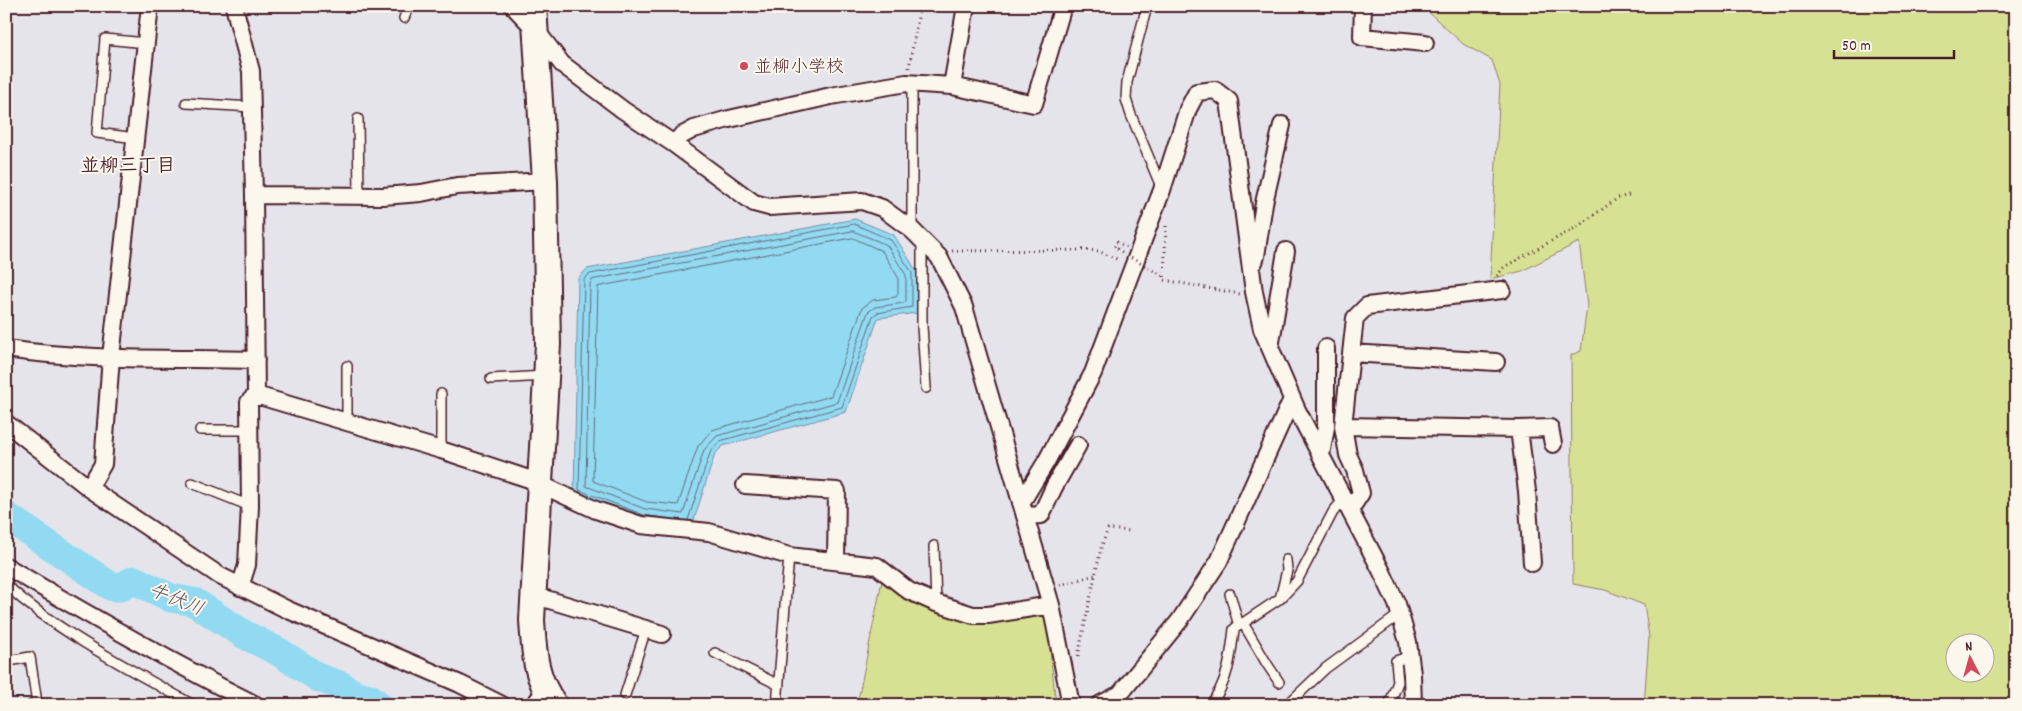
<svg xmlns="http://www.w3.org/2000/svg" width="2022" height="711" font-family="Dekko,'Klee One',sans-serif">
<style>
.green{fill:#d6e194;stroke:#908060;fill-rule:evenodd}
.water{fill:#91daf2;stroke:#758fa2}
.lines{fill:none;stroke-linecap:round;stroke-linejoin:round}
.shore{stroke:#666a7b;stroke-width:1}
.river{stroke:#91daf2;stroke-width:29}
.lane-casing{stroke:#4a1f2b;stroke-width:12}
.street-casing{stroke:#4a1f2b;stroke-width:20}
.secondary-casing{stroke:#4a1f2b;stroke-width:28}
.path{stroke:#4a1f2b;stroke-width:3;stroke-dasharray:1 4;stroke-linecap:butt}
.lane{stroke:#fbf7ec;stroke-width:9}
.street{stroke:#fbf7ec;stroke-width:16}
.secondary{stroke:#fbf7ec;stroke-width:24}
.path-bridge{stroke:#4a1f2b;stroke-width:3;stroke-dasharray:1 4;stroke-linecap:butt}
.poi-dot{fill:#d1495b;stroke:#fbf7ec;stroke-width:2}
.labels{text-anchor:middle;stroke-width:4;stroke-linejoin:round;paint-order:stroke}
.poi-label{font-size:18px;fill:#4a1f2b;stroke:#fbf7ec;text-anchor:start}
.neighbourhood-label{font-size:19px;font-weight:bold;fill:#4a1f2b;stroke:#fbf7ec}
.water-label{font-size:19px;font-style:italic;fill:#5c4e5d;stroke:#fbf7ec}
</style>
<rect width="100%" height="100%" fill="#e6e4eb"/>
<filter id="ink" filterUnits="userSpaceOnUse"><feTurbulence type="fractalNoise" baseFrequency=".02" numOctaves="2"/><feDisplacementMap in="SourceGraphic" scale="10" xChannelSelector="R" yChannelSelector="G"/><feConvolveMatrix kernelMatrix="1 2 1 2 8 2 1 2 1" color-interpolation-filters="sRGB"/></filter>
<g filter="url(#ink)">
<path class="green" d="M1422 6H2016V705H1644L1649 637 1644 605 1605 590 1573 584 1571 355 1581 351 1587 306 1579 242 1522 271 1490 279 1500 85 1492 60 1463 44ZM1954 644H1984V674H1954Z
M882 581 910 599 944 613H1046L1056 705H853L859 695Z"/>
<path class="water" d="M855 219 894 235 917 272V313L878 318 846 412 723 446 715 454 692 526 643 520 574 494 578 278 587 269Z"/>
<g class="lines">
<path class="shore" d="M853 231 887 245 906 275V301L904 303 875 307 868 312 837 402 717 436 704 450 683 514 645 509 586 486 590 284 592 280Z
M853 238 882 251 898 277V294L896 297 873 300 862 308 831 396 712 430 698 446 678 505 647 502 593 481 598 287Z
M669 519 644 515 579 490 584 279 590 274 854 224 891 240 912 273V307L877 313 873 316 842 407 720 441 710 453 688 520"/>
<path class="river" d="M6 516 112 587H121L134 580 171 598 194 602 245 635 279 652 319 678 342 686 354 694 370 698 378 705"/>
<g class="lane-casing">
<path id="lane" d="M1147 6 1127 82 1126 99 1131 115 1162 189
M404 18 409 6
M186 103 252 107
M358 119 359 195
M136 138 97 133 105 39 146 43
M912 230V84
M922 241V326L926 388
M347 366V422
M491 379 545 376
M441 394V450
M200 430H249
M192 483 250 506
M934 546 936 603
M6 585C61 635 129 668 193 705
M1230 594 1239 626
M1280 599 1287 570 1286 560
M1243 623 1267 664 1279 682
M6 650 9 661 30 657 37 703 31 705
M715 653 779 685
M625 695 646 629
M777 705 789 556
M1210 705C1228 683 1231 656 1234 629L1282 597 1297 581 1333 512 1344 499
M1287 705 1326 668 1400 614
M1389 705 1398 682 1396 661 1410 656"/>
</g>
<g class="street-casing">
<path id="street" d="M234 6 251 71 254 195 256 395 249 402 250 506 247 565 240 587
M513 6 535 29 562 64 623 110 674 144 754 203 769 207 862 201 882 208 912 230 939 257 964 307 1051 605 1071 705
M1363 6 1362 37 1425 43
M952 86 966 6
M674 144 681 136 694 129 725 120 831 96 906 83 952 86 1034 104 1063 6
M254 195 383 196 421 193 457 186 545 181
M1254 262 1256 256 1264 203 1282 125
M1270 348 1286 251
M6 349C88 361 173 358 256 360
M1351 353 1496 362
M256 395 441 450 529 479 596 510 641 525 709 532 789 556 877 566 909 591 936 603 973 615H988L1051 605
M6 423 89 488 220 576 286 609 460 684 502 705
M1343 426 1519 429 1527 491 1532 563
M1519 429 1550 428 1553 444
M1321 455 1326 427V348
M745 485 837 491 836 560
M89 488 103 464 111 357 150 6
M1021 503 1046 462 1093 373 1162 190 1188 109 1197 92 1215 90 1229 101 1254 292 1262 329 1297 410 1381 570 1397 604 1408 642 1412 674 1413 705
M1350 510 1361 493 1355 470 1348 455 1343 426 1355 318 1367 306 1502 290
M1025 516 1041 515 1054 487 1078 445
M6 566C88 615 171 662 256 705
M533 595 662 634
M534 705 545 691
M1099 705 1120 694 1180 620 1219 561 1292 399"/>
</g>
<g class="secondary-casing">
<path id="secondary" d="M534 6 545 181 548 344 532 620C534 653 535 678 555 705"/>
</g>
<path class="path" d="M909 68 920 6
M1166 226 1164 280 1240 294
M952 251 1085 250 1098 251 1119 260
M1122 252 1114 247 1117 242 1126 247
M1497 276 1504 267 1577 227 1618 198 1629 195
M1060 585 1095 575
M1078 656 1101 548 1108 529 1131 531"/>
<use href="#lane" class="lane"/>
<use href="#street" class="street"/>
<use href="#secondary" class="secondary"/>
<path class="path-bridge" d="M1131 258 1165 277"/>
</g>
</g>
<circle class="poi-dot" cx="744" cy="66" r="5"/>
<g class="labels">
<g class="poi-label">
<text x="754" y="72">並柳小学校</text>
</g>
<g class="neighbourhood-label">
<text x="128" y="171">並柳三丁目</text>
</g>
<g class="water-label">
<text transform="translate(177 598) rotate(22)" y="7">牛伏川</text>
</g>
</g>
<rect width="2022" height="711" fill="none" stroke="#fbf7ec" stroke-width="25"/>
<rect x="12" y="12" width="1997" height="686" fill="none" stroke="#4a1f2b" stroke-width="2" filter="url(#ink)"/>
<g transform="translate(1970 658) rotate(354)"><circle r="24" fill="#fbf7ec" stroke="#b4a19f"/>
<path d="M0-4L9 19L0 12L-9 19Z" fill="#d1495b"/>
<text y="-8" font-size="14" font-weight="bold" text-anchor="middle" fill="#4a1f2b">N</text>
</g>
<path d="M1834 50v8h120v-8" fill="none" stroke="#4a1f2b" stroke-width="2.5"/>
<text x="1842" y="50" font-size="15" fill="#4a1f2b" stroke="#fbf7ec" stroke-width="4" paint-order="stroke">50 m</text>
</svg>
